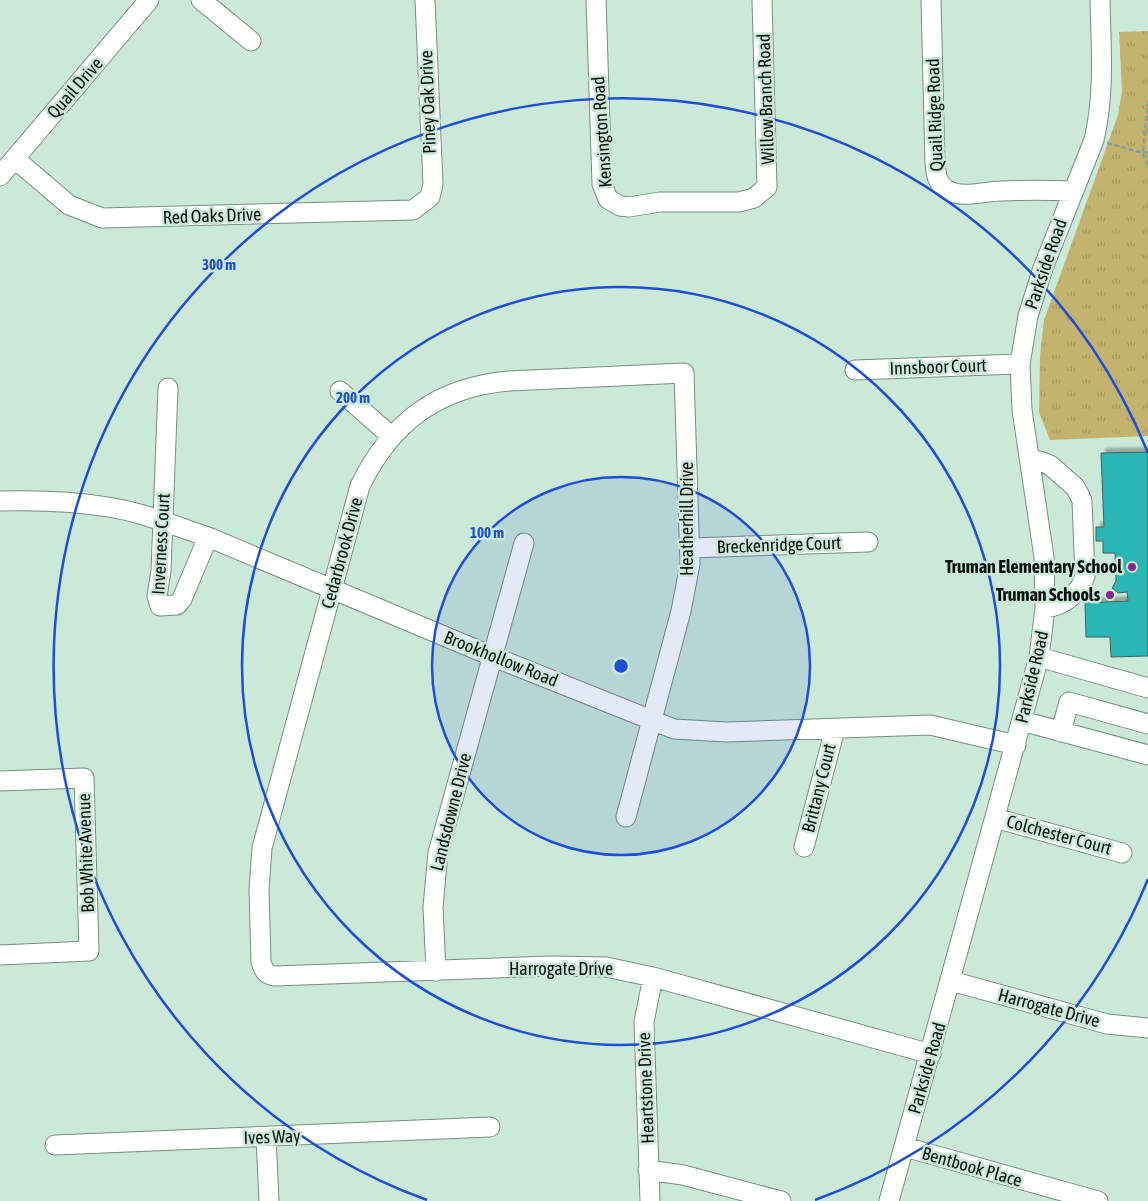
<svg xmlns="http://www.w3.org/2000/svg" width="1148" height="1201" font-family="'Asap Condensed',sans-serif">
<style>
.grass{fill:url(#grass-tufts)}
.building{fill:#2ab7b4;stroke:#416261;filter:url(#shadow)}
.lines{fill:none;stroke-linecap:round;stroke-linejoin:round}
.minor-casing{stroke:#748f80;stroke-width:21}
.path{stroke:#889f93;stroke-width:2.5;stroke-dasharray:5 2.5;stroke-linecap:butt}
.minor{stroke:#fff;stroke-width:19}
.ring{fill:none;stroke:#1d4ed8;stroke-width:2.5}
.poi-dot{fill:#842792;stroke:#cbe9d8;stroke-width:2}
.labels{text-anchor:middle;stroke-width:5;stroke-linejoin:round;paint-order:stroke}
.street-label{font-size:18px;fill:#07110c;stroke:#cbe9d8}
.poi-label{font-size:18px;font-weight:bold;fill:#07110c;stroke:#cbe9d8;text-anchor:end}
.centre{fill:#1d4ed8;stroke:#cbe9d8;stroke-width:2.5}
.ring-label{font-size:15px;text-anchor:middle;font-weight:bold;fill:#1d4ed8;stroke:#cbe9d8;stroke-width:5;stroke-linejoin:round;paint-order:stroke}
</style>
<defs>
<pattern id="grass-tufts" width="24" height="20" patternUnits="userSpaceOnUse" patternTransform="scale(1.25)"><rect width="24" height="20" fill="#c4b36f"/><path d="M3 7l-1-3M5 7V3M7 7l1-3M15 17l-1-3M17 17v-4M19 17l1-3" fill="none" stroke="#a7995f"/></pattern>
<filter id="shadow"><feDropShadow dx="4.5" dy="-4.5" stdDeviation="1" flood-color="#0004"/></filter>
</defs>
<rect width="100%" height="100%" fill="#cbe9d8"/>
<path class="grass" d="M1148 31V436L1050 440 1039 412 1040 356 1044 320 1118 115 1122 91 1119 32Z"/>
<path class="building" d="M1148 452V656L1111 657 1110 637H1086L1085 603 1128 601 1127 592 1118 593 1112 588 1116 581 1115 553H1103V541H1096V527H1104L1101 453Z"/>
<g class="lines">
<g class="minor-casing">
<path id="minor" d="M201 0 251 41
M596 0 602 184 608 199 620 206 629 207 660 202H739L754 198 767 187 762 0
M931 0 935 163C936 174 937 184 947 190 963 199 984 191 1001 191 1025 190 1048 190 1072 191
M15 159 69 205 102 218 413 210 430 197 433 184 425 0
M0 176 149 0
M855 370 1020 364
M168 388 161 571 157 596 160 606 177 605 182 599 208 537
M340 391 392 437
M1030 461H1040L1050 465 1075 487 1079 494 1082 501 1085 576C1080 594 1063 606 1045 608
M0 501C36 500 72 501 108 507 142 512 175 526 208 537L494 657 674 729 726 732 930 725 1016 745
M691 548 868 542
M1039 657 1148 688
M1022 721 1148 755
M1061 732 1069 702 1148 724
M0 781 84 778 89 951 0 955
M626 817 681 611 690 564 684 373 509 381C438 387 391 422 360 486L262 848 259 890 261 962C264 971 266 975 275 976L551 966 606 967 653 977 931 1054
M995 818 1122 853
M804 847 835 729
M436 971 433 907 438 853 524 543
M951 981 1107 1024 1148 1028
M266 1137 269 1201
M55 1145 490 1127
M905 1147 1098 1201
M648 1170 683 1175 781 1201
M650 1201 644 1022 653 977
M889 1201 1039 657 1045 608 1044 557 1022 410 1020 364 1028 316 1043 268 1094 140C1105 93 1101 48 1100 0"/>
</g>
<path class="path" d="M1148 101 1143 153 1148 167
M1107 143 1143 153 1148 152"/>
<use href="#minor" class="minor"/>
</g>
<circle cx="621" cy="666" r="189" fill="#1d4ed8" fill-opacity=".12"/>
<g class="ring">
<circle cx="621" cy="666" r="189"/>
<circle cx="621" cy="666" r="379"/>
<path d="M1148 879A568 568 0 0 1 815 1200M427 1200A568 568 0 1 1 1148 453"/>
</g>
<g class="poi-dot">
<circle cx="1132" cy="567" r="5"/>
<circle cx="1110" cy="595" r="5"/>
</g>
<g class="labels">
<g class="street-label">
<text transform="translate(75 88) rotate(-49)" y="6">Quail Drive</text>
<text transform="translate(766 99) rotate(-92)" y="6">Willow Branch Road</text>
<text transform="translate(428 102) rotate(-92)" y="6">Piney Oak Drive</text>
<text transform="translate(935 115) rotate(-92)" y="6">Quail Ridge Road</text>
<text transform="translate(602 132) rotate(-94)" y="6">Kensington Road</text>
<text transform="translate(212 216) rotate(-2)" y="6">Red Oaks Drive</text>
<text transform="translate(1046 264) rotate(-71)" y="6">Parkside Road</text>
<text transform="translate(938 367) rotate(-2)" y="6">Innsboor Court</text>
<text transform="translate(687 519) rotate(-90)" y="6">Heatherhill Drive</text>
<text transform="translate(161 544) rotate(-87)" y="6">Inverness Court</text>
<text transform="translate(779 545) rotate(-2)" y="6">Breckenridge Court</text>
<text transform="translate(342 553) rotate(-75)" y="6">Cedarbrook Drive</text>
<text transform="translate(501 659) rotate(22)" y="6">Brookhollow Road</text>
<text transform="translate(1032 677) rotate(-77)" y="6">Parkside Road</text>
<text transform="translate(819 788) rotate(-76)" y="6">Brittany Court</text>
<text transform="translate(451 812) rotate(-76)" y="6">Landsdowne Drive</text>
<text transform="translate(1059 835) rotate(15)" y="6">Colchester Court</text>
<text transform="translate(86 853) rotate(-92)" y="6">Bob White Avenue</text>
<text x="561" y="975">Harrogate Drive</text>
<text transform="translate(1049 1008) rotate(15)" y="6">Harrogate Drive</text>
<text transform="translate(927 1068) rotate(-74)" y="6">Parkside Road</text>
<text transform="translate(646 1088) rotate(-92)" y="6">Heartstone Drive</text>
<text transform="translate(272 1137) rotate(-2)" y="6">Ives Way</text>
<text transform="translate(972 1167) rotate(16)" y="6">Bentbook Place</text>
</g>
<g class="poi-label">
<text x="1122" y="573">Truman Elementary School</text>
<text x="1100" y="601">Truman Schools</text>
</g>
</g>
<circle cx="621" cy="666" r="8" class="centre"/>
<g class="ring-label">
<text x="219" y="270">300 m</text>
<text x="353" y="403">200 m</text>
<text x="487" y="538">100 m</text>
</g>
</svg>
